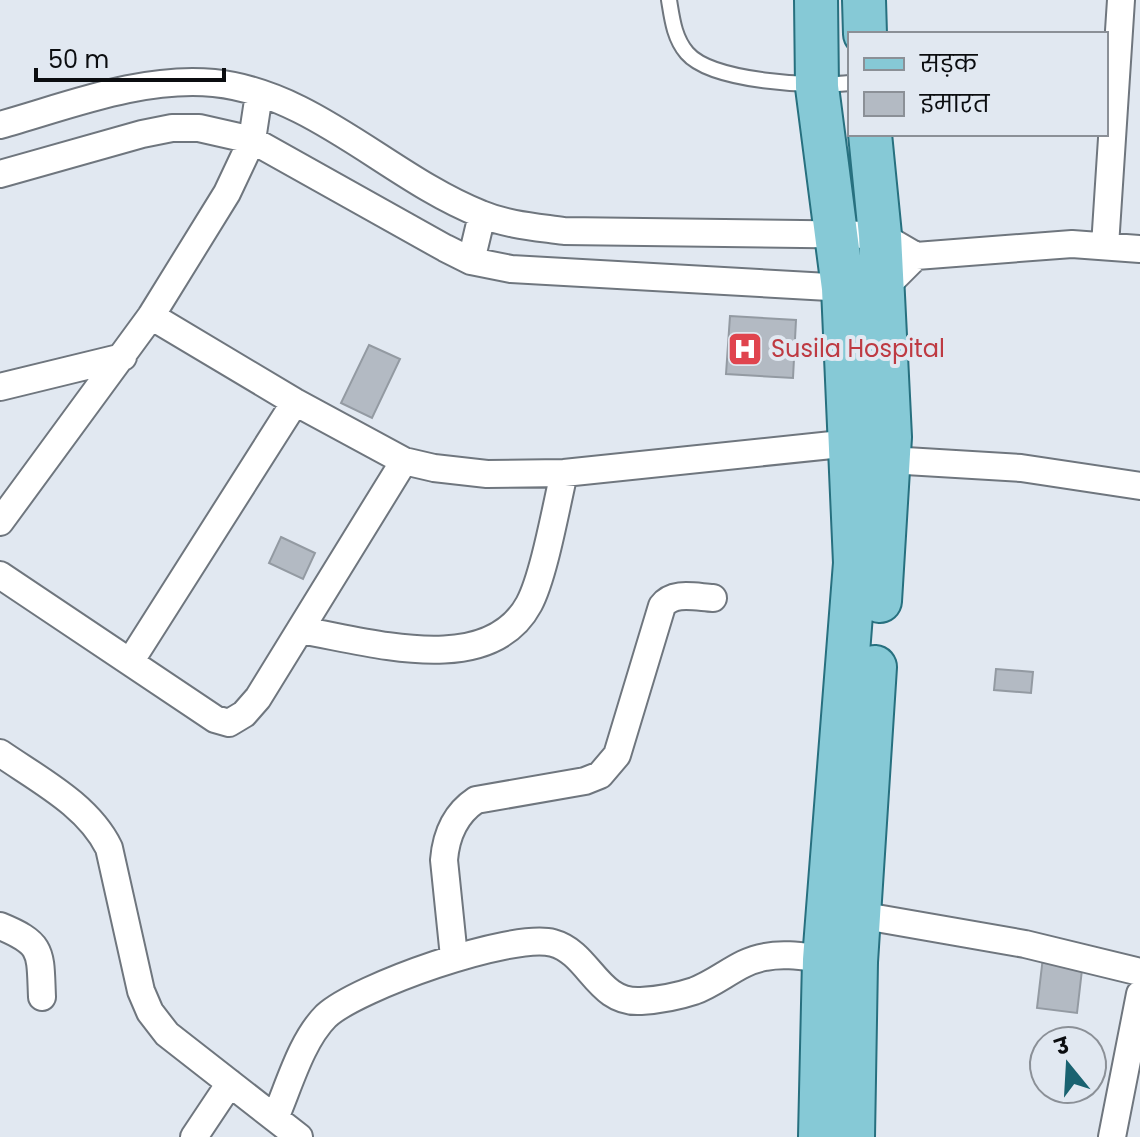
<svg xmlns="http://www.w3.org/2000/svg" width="1140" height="1137" font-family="Poppins,'Noto Sans Devanagari',sans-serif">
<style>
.building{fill:#b3bac3;stroke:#939aa2;stroke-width:2}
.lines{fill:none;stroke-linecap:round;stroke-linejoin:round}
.lane-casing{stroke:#6f767e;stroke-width:18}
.street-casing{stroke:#6f767e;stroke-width:30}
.primary-casing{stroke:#27707f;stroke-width:46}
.lane{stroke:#fff;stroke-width:14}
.street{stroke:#fff;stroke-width:26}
.primary{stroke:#86c9d6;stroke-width:42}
.labels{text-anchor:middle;stroke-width:8;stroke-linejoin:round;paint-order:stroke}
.health-label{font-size:24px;fill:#be3a42;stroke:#e1e8f1;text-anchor:start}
</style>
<rect width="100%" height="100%" fill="#e1e8f1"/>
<path class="building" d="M730 316 796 320 793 378 726 374Z
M369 345 400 359 372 418 341 403Z
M281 537 315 553 303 579 269 563Z
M996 669 1033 672 1031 693 994 690Z
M1043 957 1083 961 1077 1013 1037 1008Z"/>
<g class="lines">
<g class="lane-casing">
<path id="lane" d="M669 0C672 18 674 38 687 53 712 82 813 87 850 83"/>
</g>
<g class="street-casing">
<path id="street" d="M0 125C68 106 142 76 214 83 314 93 390 178 481 214 507 225 536 227 564 231L880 235 916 256 882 290 511 269 471 261 445 248 252 140 199 128H172L142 134 0 174
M1105 246 1121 0
M916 256 1072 244 1140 249
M471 261 482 215
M151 316 295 402 404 461 434 468 487 474 564 473 851 443
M0 387 123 357
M889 460 1021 468 1140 486
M0 522 151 316 227 193 252 140 259 94
M0 575 215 719 229 723 244 714 258 698 404 461
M300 630C368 641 488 680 529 604 544 576 556 507 564 473
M130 662 295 402
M0 753C39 780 88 805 109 848L141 991 150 1012 167 1034 299 1137
M859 915 1025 944 1140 972
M0 926C44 944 40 952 42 997
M454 957 444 860C446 836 455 814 476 800L585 781 600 775 617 755 662 606C673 591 695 597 713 598
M275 1118C289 1086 301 1041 326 1016 357 987 512 932 553 943 590 953 597 1004 641 1001 657 1000 679 996 694 991 719 982 739 961 765 957 789 952 814 959 837 960
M194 1137 230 1083
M1112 1137 1140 994"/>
</g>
<g class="primary-casing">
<path id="primary" d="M816 0 817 87 843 288 855 563 824 960 820 1137
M864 0 865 34
M870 134 880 235 890 437 880 601
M853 1137 856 962 875 667"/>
</g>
<use href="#lane" class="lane"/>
<use href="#street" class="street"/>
<use href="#primary" class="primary"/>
</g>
<defs>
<g id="hospital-square" transform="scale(1.8)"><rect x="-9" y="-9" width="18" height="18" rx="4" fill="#e0444e" stroke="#e1e8f1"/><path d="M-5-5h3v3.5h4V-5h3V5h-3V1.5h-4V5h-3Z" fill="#fff"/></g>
</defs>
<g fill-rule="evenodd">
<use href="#hospital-square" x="745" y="349"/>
</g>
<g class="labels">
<g class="health-label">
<text x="771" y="357">Susila Hospital</text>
</g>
</g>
<rect x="848" y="32" width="260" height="104" fill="#e1e8f1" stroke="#8b9097" stroke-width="2"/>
<rect x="864" y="58" width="40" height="12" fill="#86c9d6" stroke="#8b9097" stroke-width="2"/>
<text x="920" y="72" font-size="24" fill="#0b0d10">सड़क</text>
<rect x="864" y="92" width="40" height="24" fill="#b3bac3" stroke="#8b9097" stroke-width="2"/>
<text x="920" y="112" font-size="24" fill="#0b0d10">इमारत</text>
<g transform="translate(1068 1065) rotate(342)"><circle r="38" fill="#e1e8f1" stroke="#8b9097" stroke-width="2"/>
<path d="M0-6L14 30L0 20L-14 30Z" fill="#196270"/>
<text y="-12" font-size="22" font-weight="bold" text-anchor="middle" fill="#0b0d10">उ</text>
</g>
<path d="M36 68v12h188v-12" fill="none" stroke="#0b0d10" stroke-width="4"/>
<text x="48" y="68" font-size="24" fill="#0b0d10" stroke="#e1e8f1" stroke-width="6" paint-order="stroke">50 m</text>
</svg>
